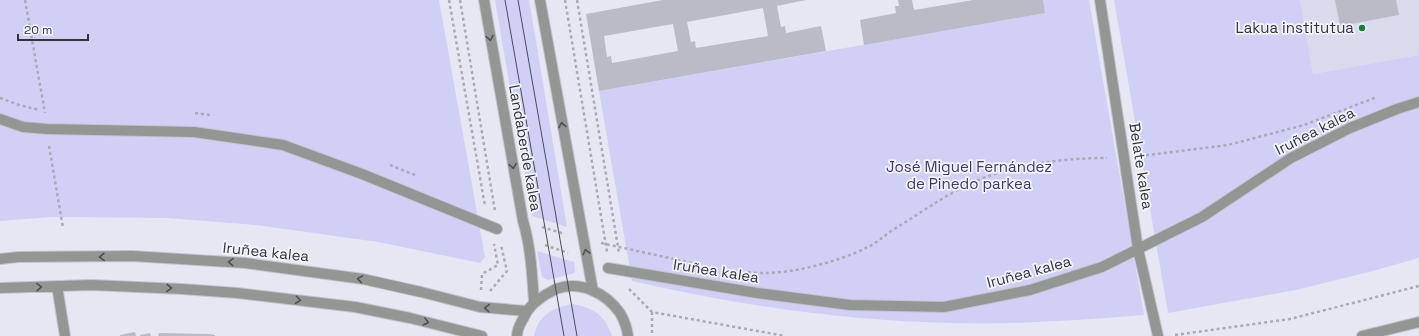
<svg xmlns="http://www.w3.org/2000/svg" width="1419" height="336" font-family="'Space Grotesk',sans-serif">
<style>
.built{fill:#d9daec}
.green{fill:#d0d0f7}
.building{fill:#babbc6;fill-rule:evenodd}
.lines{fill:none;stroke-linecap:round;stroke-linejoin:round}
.street-casing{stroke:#c2c3cd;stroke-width:12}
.path{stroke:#a9aab3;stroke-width:2.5;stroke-dasharray:3 3;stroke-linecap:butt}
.street{stroke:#939793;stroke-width:10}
.tram{stroke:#4b4b51;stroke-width:1}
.oneway{stroke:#4f5053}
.poi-dot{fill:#168238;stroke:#f4f4fe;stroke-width:1.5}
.labels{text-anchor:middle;stroke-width:3.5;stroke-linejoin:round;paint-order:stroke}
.poi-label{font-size:15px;fill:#323237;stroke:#f4f4fe;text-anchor:end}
.street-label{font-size:15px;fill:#323237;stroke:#f4f4fe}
.park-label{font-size:15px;fill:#3b376b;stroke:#f4f4fe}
</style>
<rect width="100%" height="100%" fill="#e6e7f3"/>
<path class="built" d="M1300 0H1419V55L1313 74Z"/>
<path class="green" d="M0 0H439L485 257 480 263 378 242 256 225 167 218 52 217 0 221Z
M495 0H529L567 227 532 216Z
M1043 0H1089L1144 315C1080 320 1016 325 951 323 844 321 737 305 632 281L599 91 1045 13Z
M1114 0H1300L1313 74 1419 55V258L1369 272 1296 290 1168 313Z
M537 251 574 262 575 273 548 280 542 277Z
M573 304C594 308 605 315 612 336H534C538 315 554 307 573 304Z"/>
<path class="building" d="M663 0H806L777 6 781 27 785 26 786 33 821 26 826 51 599 91 586 14ZM763 8 768 36 696 48 695 41 691 42 687 22ZM673 24 678 51 612 63 611 56 607 57 604 36Z
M898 0H912L914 10 973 0H1043L1045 13 864 45 860 20 896 13 895 6H899Z
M1335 0H1396L1399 15 1340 26Z
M135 332 136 336H120V335Z
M150 333 151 336H140V335Z
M159 333 210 334 215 335V336H158Z"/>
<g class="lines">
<g class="street-casing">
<path id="street" d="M484 0 523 221C531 248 532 274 534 302
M540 0 593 291
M1100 0 1138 249 1158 336
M0 119 23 127 47 129 194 132 283 145 362 174 497 229
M0 259 18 257 132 256 245 263 363 279 421 292 480 307 526 311
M608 268 757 293 850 305 944 307 1030 290 1102 267 1202 217 1291 158 1350 128 1397 109 1419 102
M57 286 65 336
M0 288 91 285 182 289 237 293 355 307 410 318 482 336
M517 336C517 330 520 324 523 319 528 307 535 302 545 295 549 293 552 291 556 289 580 280 606 293 620 313 624 320 627 328 628 336
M1362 336 1419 322"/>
</g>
<path class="path" d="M25 0 45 113
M449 0 485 206
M460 0 495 211
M565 0 607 252
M577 0 619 253
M0 98 19 105 39 110
M195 113 210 115
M49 146 63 228
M1140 156 1228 145 1304 125 1377 97
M390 165 415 175
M542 227 565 234
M601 243 692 263
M545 245 568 253
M748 272C782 277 835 263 866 248 875 244 883 237 891 231 909 220 927 208 945 197 952 193 959 189 966 185 1011 165 1059 158 1107 158
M629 289 652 312 785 336
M481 290 482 274 498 265 494 244
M490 291 507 271 501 245
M652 312V336
M1175 335 1290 319 1419 286"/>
<use href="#street" class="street"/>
<path class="tram" d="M505 0 564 336
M518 0 577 336"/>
</g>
<defs><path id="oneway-chevron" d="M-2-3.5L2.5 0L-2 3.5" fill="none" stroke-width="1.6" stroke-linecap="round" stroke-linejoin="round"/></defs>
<g class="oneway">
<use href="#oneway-chevron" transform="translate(490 38) rotate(80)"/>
<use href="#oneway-chevron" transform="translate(562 125) rotate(-100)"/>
<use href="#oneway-chevron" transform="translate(513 166) rotate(80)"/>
<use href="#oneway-chevron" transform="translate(586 252) rotate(-104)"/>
<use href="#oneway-chevron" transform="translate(102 257) rotate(178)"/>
<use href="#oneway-chevron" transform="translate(231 262) rotate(-176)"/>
<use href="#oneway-chevron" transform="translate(360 279) rotate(-171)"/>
<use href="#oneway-chevron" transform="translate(39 287) rotate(-2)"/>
<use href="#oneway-chevron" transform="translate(169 288) rotate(2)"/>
<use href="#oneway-chevron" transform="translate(298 300) rotate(7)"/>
<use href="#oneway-chevron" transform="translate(487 308) rotate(-176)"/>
<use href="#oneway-chevron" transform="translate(426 322) rotate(14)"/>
</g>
<circle class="poi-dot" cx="1362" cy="28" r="4"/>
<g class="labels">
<g class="poi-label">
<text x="1354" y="33">Lakua institutua</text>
</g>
<g class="street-label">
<text transform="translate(1315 131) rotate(-27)" y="5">Iruñea kalea</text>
<text transform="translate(525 148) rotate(80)" y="5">Landaberde kalea</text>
<text transform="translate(1141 166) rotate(81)" y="5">Belate kalea</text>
<text transform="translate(266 252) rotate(6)" y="5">Iruñea kalea</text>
<text transform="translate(716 271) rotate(9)" y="5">Iruñea kalea</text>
<text transform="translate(1029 272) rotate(-15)" y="5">Iruñea kalea</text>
</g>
<g class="park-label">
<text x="969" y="172">José Miguel Fernández<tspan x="969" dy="17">de Pinedo parkea</tspan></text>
</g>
</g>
<path d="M18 34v6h70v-6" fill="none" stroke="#323237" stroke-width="2"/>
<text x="24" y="34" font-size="12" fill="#323237" stroke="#f4f4fe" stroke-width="3" paint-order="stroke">20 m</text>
</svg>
